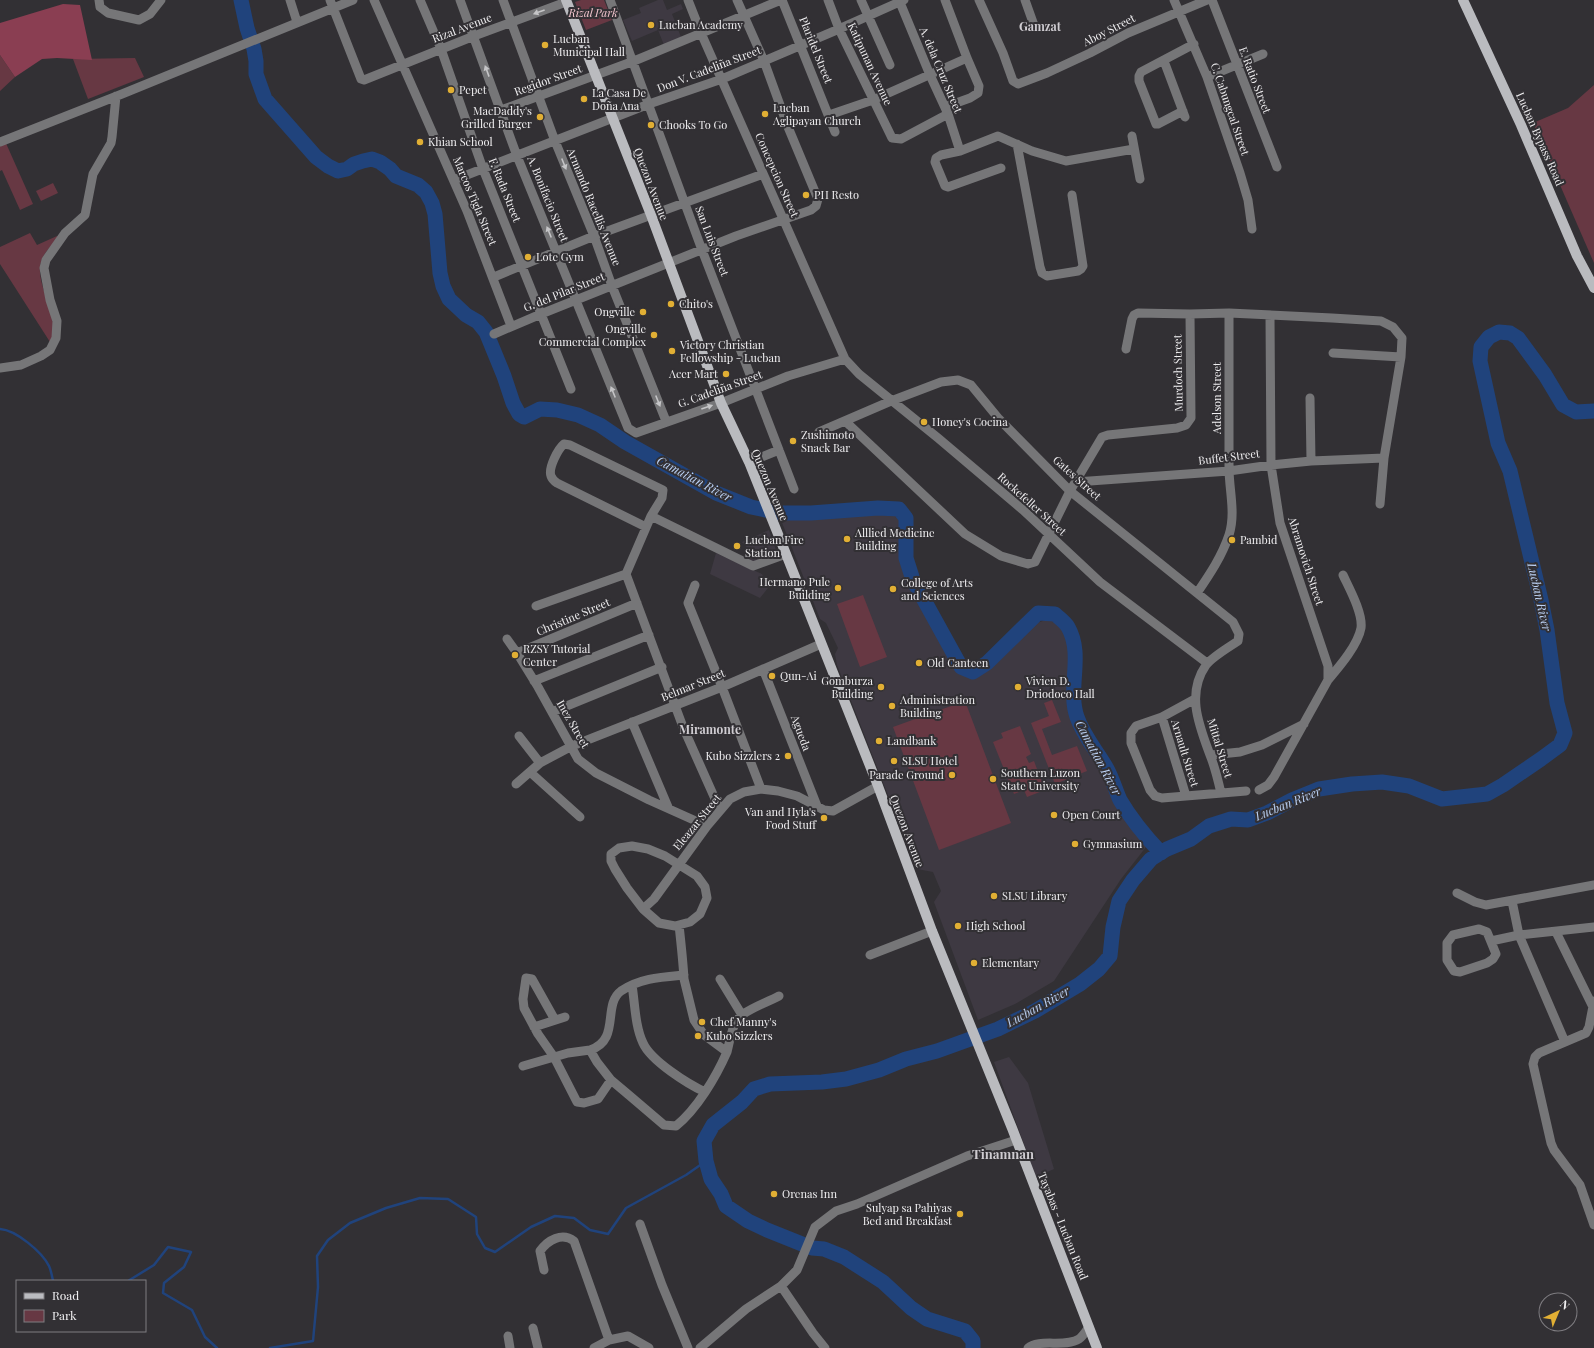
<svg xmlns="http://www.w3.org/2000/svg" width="1594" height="1348" font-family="'Playfair Display',serif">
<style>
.built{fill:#3e3942}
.green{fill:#673843}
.forest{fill:#8a3e52}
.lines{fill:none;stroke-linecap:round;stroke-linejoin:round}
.stream{stroke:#20437c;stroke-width:2.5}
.river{stroke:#20437c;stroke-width:15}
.minor{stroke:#767678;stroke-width:9}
.major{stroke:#babbbf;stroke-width:10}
.oneway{fill:#c5c5c7}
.poi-dot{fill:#e1af34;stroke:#323034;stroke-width:1.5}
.labels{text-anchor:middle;stroke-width:4;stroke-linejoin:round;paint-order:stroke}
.park-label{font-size:11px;font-style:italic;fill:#f3c5ce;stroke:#323034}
.poi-label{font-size:11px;fill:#f0eff1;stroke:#323034;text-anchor:start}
.street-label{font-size:11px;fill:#f0eff1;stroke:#323034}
.neighbourhood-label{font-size:12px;font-weight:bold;fill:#cfccd1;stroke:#323034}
.water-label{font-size:12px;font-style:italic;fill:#bdd3f6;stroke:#323034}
.quarter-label{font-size:13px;font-weight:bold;fill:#cfccd1;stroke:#323034}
</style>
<rect width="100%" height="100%" fill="#323034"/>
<path class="built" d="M658 0H663L667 10 681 4 683 9 672 14 681 37 664 45 658 30 632 41 623 20 641 13 639 8Z
M887 512H897L903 519 905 557 912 581 932 620 960 669 972 674 987 665 1037 623 1054 617 1060 621 1065 628 1072 649 1073 663 1071 702 1077 724 1088 748 1121 810 1146 847 1121 879 1054 981 1015 1004 978 1020 934 902 941 891 933 872 917 869 837 665 835 654 838 648 826 623 820 619 779 515Z
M769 530 777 553 753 563 746 555 749 550 742 542Z
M716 553 762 574 768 588 760 598 710 574Z
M1009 1057 1028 1083 1054 1169 1036 1177 994 1062Z"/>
<path class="green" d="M581 0H604L612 20 586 30 575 2Z
M0 55 15 77 0 91Z
M135 58 144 77 88 99 73 59Z
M1594 85V263L1533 123 1568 108Z
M5 141 33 204 20 210 2 170 0 171V144Z
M53 183 58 193 41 201 36 191Z
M30 233 37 245 57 236 58 239C50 246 41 256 40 267 38 289 63 326 50 342L0 264V247Z
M863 595 887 657 860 667 837 604Z
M1052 700 1061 722 1042 729 1052 755 1077 746 1087 771 1055 784 1031 723 1049 716 1044 703Z
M965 701 1011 823 939 850 893 727Z
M1020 726 1031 754 1026 757 1029 763 1034 761 1045 790 1027 797 1024 790 1014 794 993 742 1003 738 1001 733Z"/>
<path class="forest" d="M63 4 80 5 92 60 57 58 42 59 15 77 0 55V23Z"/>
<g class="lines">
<path class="stream" d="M0 1229C16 1230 42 1252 49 1266 51 1270 52 1276 53 1281
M128 1281 154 1265 168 1247 191 1252 184 1267 164 1283 163 1293 192 1310 205 1337 217 1348
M270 1348 313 1341 318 1287 317 1256 328 1240 350 1223 386 1208 420 1198 448 1199 476 1217 477 1234 485 1248 495 1252 531 1227 555 1216 574 1218 590 1230 608 1234 626 1208 686 1175 706 1161"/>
<path class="river" d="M241 0 247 28 254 49 256 61V74L265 99 316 157 328 166 338 171 347 169 354 164 363 161 372 159 380 162 390 169 396 176 418 185 426 192 432 203 435 214 440 273 443 286 449 299 466 315 478 322 486 332 504 376 513 403 519 414 524 417 540 409 557 410 578 415 600 425 625 442 716 493 751 507 780 513H811L878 508 899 509 906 518V558L913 580 961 667 973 672 987 663 1038 613 1055 614C1059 618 1065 622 1068 627 1084 655 1067 688 1077 717 1083 735 1096 750 1106 767 1112 777 1115 789 1120 800 1131 819 1146 837 1161 853
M973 1348V1341L965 1331 927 1319 911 1308 883 1282 844 1257 824 1249 812 1248 767 1230 748 1221 726 1206 721 1194 711 1179 706 1161 704 1141 713 1125 742 1102 754 1089 770 1084 822 1082 846 1079 879 1070 906 1059 937 1051 998 1029 1035 1011 1080 984 1099 969 1110 956 1113 927 1119 901 1133 880 1151 859 1167 849 1191 839 1209 826 1231 819 1248 820 1267 813 1292 800 1319 789 1352 784 1382 782 1409 786 1442 799 1487 794 1503 785 1541 759 1560 745 1565 733 1557 703 1547 630 1541 600 1510 471 1498 443 1480 361 1481 347 1489 337 1499 332 1510 333 1518 338 1545 375 1563 405 1576 412 1594 411"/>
<path class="minor" d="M99 0 100 7 108 13 139 20 150 14 161 0
M290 0 297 22
M330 0 361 79 364 80 474 36 566 2
M374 0 467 211 511 326
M420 0 441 49 483 169 571 389
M460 0 517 156 628 428 636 433 721 403 788 376 845 359
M503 0 555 141 594 236 612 286 666 421
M610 0 702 250 794 489
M688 0 701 33 845 359 859 374 938 438 1023 510 1100 582 1207 663
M782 0 835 132
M828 0 839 29 892 138 901 139 948 114
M861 0 890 65
M899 0 930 75 948 114 960 151
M979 0 1003 53 1013 81 1018 84 1047 73 1090 53 1128 33 1207 0
M1025 0 1035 28
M1174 0 1207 77 1240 173 1248 200 1252 229
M1212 0 1277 167
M1164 61 1185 117
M1207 77 1263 54
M945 107 970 98 978 93 979 86 967 58 945 0
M501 110 634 61 781 0
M1183 111 1158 124H1156L1139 81V76L1141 72 1194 44
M829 115 873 100 967 58
M1132 136 1140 179
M0 142 122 94 353 0
M1017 144 1040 267 1042 273 1047 276 1078 271 1081 269 1083 266 1072 195
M1001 168 948 187 945 186 935 162 936 158 941 155 960 151 998 136 1032 151 1066 161 1134 149
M454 180 649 104 722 79 839 29 904 0
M494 277 594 236 763 174
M494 334 541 314 736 236 811 210 816 206 818 199 788 127 764 61 737 0
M1126 349 1132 319 1134 315 1138 313 1190 314 1229 313 1332 318 1381 321 1393 327 1402 338 1401 357 1384 458 1380 504
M1333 353 1401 357
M0 368 21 365 41 356 50 350 56 338 57 321 50 300 44 268 46 260 65 233 85 215 93 174 111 143 112 137 116 96
M1310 398 1311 461
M845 421 965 534 1001 556 1028 564 1035 562 1070 491 1102 437 1108 435 1177 428 1186 425 1191 418 1190 314
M819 432 891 401 941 382 958 380 971 385 999 419 1070 491 1233 622 1239 634 1238 641C1229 647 1212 657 1206 665 1186 694 1199 725 1210 755 1215 767 1218 780 1221 793
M749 462 779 450
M1076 482 1229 471 1271 465 1311 461 1384 458
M651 516 753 566 786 554
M646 527 557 483C554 481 552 479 551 476 548 468 558 449 564 444L570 445 663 490 662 498 651 516 626 574 683 727 720 810
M695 585 688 603 722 687 761 789
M1197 593C1210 574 1222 556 1229 535 1236 513 1229 490 1229 468 1229 417 1229 365 1229 313
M536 606 626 574
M507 639 517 653 538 687 578 759 596 773 649 800 707 826
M517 653 637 603
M763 669 817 806
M1328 680C1339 667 1358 645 1361 628 1363 613 1349 588 1343 575
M534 681 649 635
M1195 699 1162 717 1136 726 1131 733V743L1150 790 1155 796 1162 798 1246 791
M552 712 662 667
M1162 717 1186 796
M632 722 668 807
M519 736 540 763
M1211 755 1240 752 1262 745 1304 724
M530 772 580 817
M516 784 540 763 572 746 722 687 821 644
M1259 790 1268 785 1274 777 1328 680V666L1280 523 1271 465 1270 316
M632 846 648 849 665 856 697 876 705 887 707 898 700 914 690 922 675 926 659 923 643 909 627 888 615 869 611 861V854L619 848Z
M1457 893 1475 902 1486 905 1594 885
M1512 901 1519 935 1565 1042
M643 909 654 899 707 826 730 799 744 792 761 789 778 791 797 796 824 810 833 811 878 786
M679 925C681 943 683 961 684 979L694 1020 704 1035 727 1052C716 1077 697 1109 676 1126L664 1125 630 1096 611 1080 597 1062 590 1050C621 1040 602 1005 621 991 640 978 662 977 684 975
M1479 929 1487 932 1496 954 1493 959 1487 963 1460 972 1454 971 1447 960V943L1453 935Z
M1556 932 1593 1007
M1491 941 1519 935 1594 927
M870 955 932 931
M720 979 742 1015
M632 985C635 1004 635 1026 643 1043 651 1061 688 1084 705 1092
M1594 1001 1589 1027 1586 1033 1539 1053 1535 1057 1533 1064 1551 1143 1554 1150 1580 1185 1594 1225
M555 1020 532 979 526 978 523 999 524 1008 538 1034 554 1057 577 1102 584 1103 598 1099 611 1080
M534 1027 565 1017
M727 1052C730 1041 732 1022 742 1015 753 1007 768 1002 779 996
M523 1066 568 1053 590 1050
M640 1224 662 1285 688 1348
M544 1270 540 1251C548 1240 562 1232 574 1241L609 1340
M781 1286 813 1333 825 1348
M533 1328 538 1348
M508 1336 510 1348
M594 1348 609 1340 628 1336 649 1348
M700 1348 746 1309 781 1286 797 1270 815 1227 836 1211 857 1204 967 1156 1016 1140
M1028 1348C1039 1338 1065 1348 1079 1339 1083 1336 1086 1331 1089 1327"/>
<path class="major" d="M566 0 651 215 721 403 749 462 786 554 878 786 932 931 1012 1128 1097 1348
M1463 0 1521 125 1577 256 1594 288"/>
</g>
<defs><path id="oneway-solid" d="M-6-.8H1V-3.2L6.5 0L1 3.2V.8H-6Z"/></defs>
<g class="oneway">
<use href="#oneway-solid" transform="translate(539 12) rotate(160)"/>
<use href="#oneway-solid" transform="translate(487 71) rotate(-110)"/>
<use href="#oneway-solid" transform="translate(564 164) rotate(68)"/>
<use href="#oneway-solid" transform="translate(549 232) rotate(-112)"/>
<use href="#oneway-solid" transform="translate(613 392) rotate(-112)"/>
<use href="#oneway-solid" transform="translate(658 401) rotate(68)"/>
<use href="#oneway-solid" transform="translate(707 407) rotate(-19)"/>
</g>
<g class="poi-dot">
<circle cx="651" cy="25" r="4"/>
<circle cx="545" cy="45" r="4"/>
<circle cx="451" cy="90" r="4"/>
<circle cx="584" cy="99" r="4"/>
<circle cx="765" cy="114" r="4"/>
<circle cx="540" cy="117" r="4"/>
<circle cx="651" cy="125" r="4"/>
<circle cx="420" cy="142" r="4"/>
<circle cx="806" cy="195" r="4"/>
<circle cx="528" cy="257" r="4"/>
<circle cx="671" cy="304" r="4"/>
<circle cx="643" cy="312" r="4"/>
<circle cx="654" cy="335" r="4"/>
<circle cx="672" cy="351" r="4"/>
<circle cx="726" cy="374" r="4"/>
<circle cx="924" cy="422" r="4"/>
<circle cx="793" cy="441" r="4"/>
<circle cx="847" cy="539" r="4"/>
<circle cx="1232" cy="540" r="4"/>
<circle cx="737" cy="546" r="4"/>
<circle cx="838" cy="588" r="4"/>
<circle cx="893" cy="589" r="4"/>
<circle cx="515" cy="655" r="4"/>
<circle cx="919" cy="663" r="4"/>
<circle cx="772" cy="676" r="4"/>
<circle cx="881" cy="687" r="4"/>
<circle cx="1018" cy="687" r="4"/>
<circle cx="892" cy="706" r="4"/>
<circle cx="879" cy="741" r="4"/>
<circle cx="788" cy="756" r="4"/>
<circle cx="894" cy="761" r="4"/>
<circle cx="952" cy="775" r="4"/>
<circle cx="993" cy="779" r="4"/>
<circle cx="1054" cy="815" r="4"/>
<circle cx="824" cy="818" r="4"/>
<circle cx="1075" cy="844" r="4"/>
<circle cx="994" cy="896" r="4"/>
<circle cx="958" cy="926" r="4"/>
<circle cx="974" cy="963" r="4"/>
<circle cx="702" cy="1022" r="4"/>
<circle cx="698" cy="1036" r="4"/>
<circle cx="774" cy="1194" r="4"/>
<circle cx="960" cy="1214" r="4"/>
</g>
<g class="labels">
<g class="park-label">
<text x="593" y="17">Rizal Park</text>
</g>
<g class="poi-label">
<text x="659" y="29">Lucban Academy</text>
<text x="553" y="43">Lucban<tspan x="553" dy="13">Municipal Hall</tspan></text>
<text x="459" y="94">Pepet</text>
<text x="592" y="97">La Casa De<tspan x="592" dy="13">Doña Ana</tspan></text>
<text x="773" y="112">Lucban<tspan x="773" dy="13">Aglipayan Church</tspan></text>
<text x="532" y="115" text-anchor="end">MacDaddy's<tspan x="532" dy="13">Grilled Burger</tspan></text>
<text x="659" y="129">Chooks To Go</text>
<text x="428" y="146">Khian School</text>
<text x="814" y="199">PH Resto</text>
<text x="536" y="261">Lote Gym</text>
<text x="679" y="308">Chito's</text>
<text x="635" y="316" text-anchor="end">Ongville</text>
<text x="646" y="333" text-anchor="end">Ongville<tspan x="646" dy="13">Commercial Complex</tspan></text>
<text x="680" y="349">Victory Christian<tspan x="680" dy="13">Fellowship - Lucban</tspan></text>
<text x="718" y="378" text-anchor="end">Acer Mart</text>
<text x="932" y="426">Honey's Cocina</text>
<text x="801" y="439">Zushimoto<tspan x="801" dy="13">Snack Bar</tspan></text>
<text x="855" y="537">Alllied Medicine<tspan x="855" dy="13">Building</tspan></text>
<text x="745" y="544">Lucban Fire<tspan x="745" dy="13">Station</tspan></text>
<text x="1240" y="544">Pambid</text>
<text x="830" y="586" text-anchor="end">Hermano Pule<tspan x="830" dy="13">Building</tspan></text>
<text x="901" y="587">College of Arts<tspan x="901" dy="13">and Sciences</tspan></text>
<text x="523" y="653">RZSY Tutorial<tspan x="523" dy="13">Center</tspan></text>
<text x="927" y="667">Old Canteen</text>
<text x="780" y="680">Qun-Ai</text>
<text x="873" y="685" text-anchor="end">Gomburza<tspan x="873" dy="13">Building</tspan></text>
<text x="1026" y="685">Vivien D.<tspan x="1026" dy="13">Driodoco Hall</tspan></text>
<text x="900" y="704">Administration<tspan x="900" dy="13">Building</tspan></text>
<text x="887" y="745">Landbank</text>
<text x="780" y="760" text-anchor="end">Kubo Sizzlers 2</text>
<text x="902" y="765">SLSU Hotel</text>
<text x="1001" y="777">Southern Luzon<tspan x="1001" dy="13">State University</tspan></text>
<text x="944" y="779" text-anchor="end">Parade Ground</text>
<text x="816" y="816" text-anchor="end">Van and Hyla's<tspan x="816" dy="13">Food Stuff</tspan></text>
<text x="1062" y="819">Open Court</text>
<text x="1083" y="848">Gymnasium</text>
<text x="1002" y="900">SLSU Library</text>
<text x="966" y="930">High School</text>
<text x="982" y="967">Elementary</text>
<text x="710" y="1026">Chef Manny's</text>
<text x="706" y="1040">Kubo Sizzlers</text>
<text x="782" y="1198">Orenas Inn</text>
<text x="952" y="1212" text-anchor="end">Sulyap sa Pahiyas<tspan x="952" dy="13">Bed and Breakfast</tspan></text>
</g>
<g class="street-label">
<text transform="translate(462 28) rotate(-21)" y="4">Rizal Avenue</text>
<text transform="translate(1109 30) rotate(-27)" y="4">Aboy Street</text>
<text transform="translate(816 50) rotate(68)" y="4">Plaridel Street</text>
<text transform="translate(870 64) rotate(65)" y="4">Katipunan Avenue</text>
<text transform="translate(709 69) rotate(-21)" y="4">Don V. Cadeliña Street</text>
<text transform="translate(941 70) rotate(67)" y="4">A. dela Cruz Street</text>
<text transform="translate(548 80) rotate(-20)" y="4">Regidor Street</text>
<text transform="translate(1255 80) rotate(69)" y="4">E. Ratio Street</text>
<text transform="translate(1230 109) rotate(71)" y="4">C. Cabungcal Street</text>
<text transform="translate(1540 139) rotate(66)" y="4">Lucban Bypass Road</text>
<text transform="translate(777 175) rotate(66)" y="4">Concepcion Street</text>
<text transform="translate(651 184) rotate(69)" y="4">Quezon Avenue</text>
<text transform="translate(505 190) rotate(68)" y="4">F. Rada Street</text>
<text transform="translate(548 199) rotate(68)" y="4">A. Bonifacio Street</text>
<text transform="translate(475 201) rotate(67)" y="4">Marcos Tigla Street</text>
<text transform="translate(594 207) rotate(68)" y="4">Armando Racellis Avenue</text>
<text transform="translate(712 241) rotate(69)" y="4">San Luis Street</text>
<text transform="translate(564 292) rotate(-22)" y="4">G. del Pilar Street</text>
<text transform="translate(1178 373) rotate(-91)" y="4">Murdoch Street</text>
<text transform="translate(720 389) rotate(-20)" y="4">G. Cadeliña Street</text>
<text transform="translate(1217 398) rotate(-90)" y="4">Adelson Street</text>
<text transform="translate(1229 457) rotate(-7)" y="4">Buffet Street</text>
<text transform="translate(1077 478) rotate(42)" y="4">Gates Street</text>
<text transform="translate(770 485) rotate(67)" y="4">Quezon Avenue</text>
<text transform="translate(1032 504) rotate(42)" y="4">Rockefeller Street</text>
<text transform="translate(1306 561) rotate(72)" y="4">Abramovich Street</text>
<text transform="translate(573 617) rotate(-23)" y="4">Christine Street</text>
<text transform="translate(693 685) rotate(-22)" y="4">Belmar Street</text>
<text transform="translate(573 724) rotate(60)" y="4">Inez Street</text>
<text transform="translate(801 733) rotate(69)" y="4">Agueda</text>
<text transform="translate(1220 748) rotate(73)" y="4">Mittal Street</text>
<text transform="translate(1185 753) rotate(73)" y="4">Arnault Street</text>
<text transform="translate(697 822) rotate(-51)" y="4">Eleazar Street</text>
<text transform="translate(907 831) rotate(69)" y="4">Quezon Avenue</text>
<text transform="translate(1063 1226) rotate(68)" y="4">Tayabas - Lucban Road</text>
</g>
<g class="neighbourhood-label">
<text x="1040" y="31">Gamzat</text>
<text x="710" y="734">Miramonte</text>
</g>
<g class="water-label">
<text transform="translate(694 479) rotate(28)" y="4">Camatian River</text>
<text transform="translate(1539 597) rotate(77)" y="4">Lucban River</text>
<text transform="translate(1098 758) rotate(62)" y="4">Camatian River</text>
<text transform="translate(1288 804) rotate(-22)" y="4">Lucban River</text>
<text transform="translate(1038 1007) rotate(-29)" y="4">Lucban River</text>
</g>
<g class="quarter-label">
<text x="1003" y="1159">Tinamnan</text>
</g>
</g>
<rect x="16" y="1280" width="130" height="52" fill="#323034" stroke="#7e7c80"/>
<rect x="24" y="1293" width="20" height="6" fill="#babbbf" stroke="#7e7c80"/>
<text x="52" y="1300" font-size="12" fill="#f0eff1">Road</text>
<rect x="24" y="1310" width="20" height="12" fill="#673843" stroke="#7e7c80"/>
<text x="52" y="1320" font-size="12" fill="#f0eff1">Park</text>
<g transform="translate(1558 1312) rotate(44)"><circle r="19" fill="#323034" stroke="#7e7c80"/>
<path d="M0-3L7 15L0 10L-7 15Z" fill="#e1af34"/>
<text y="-6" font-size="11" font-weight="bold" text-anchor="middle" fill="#f0eff1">N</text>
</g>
</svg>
